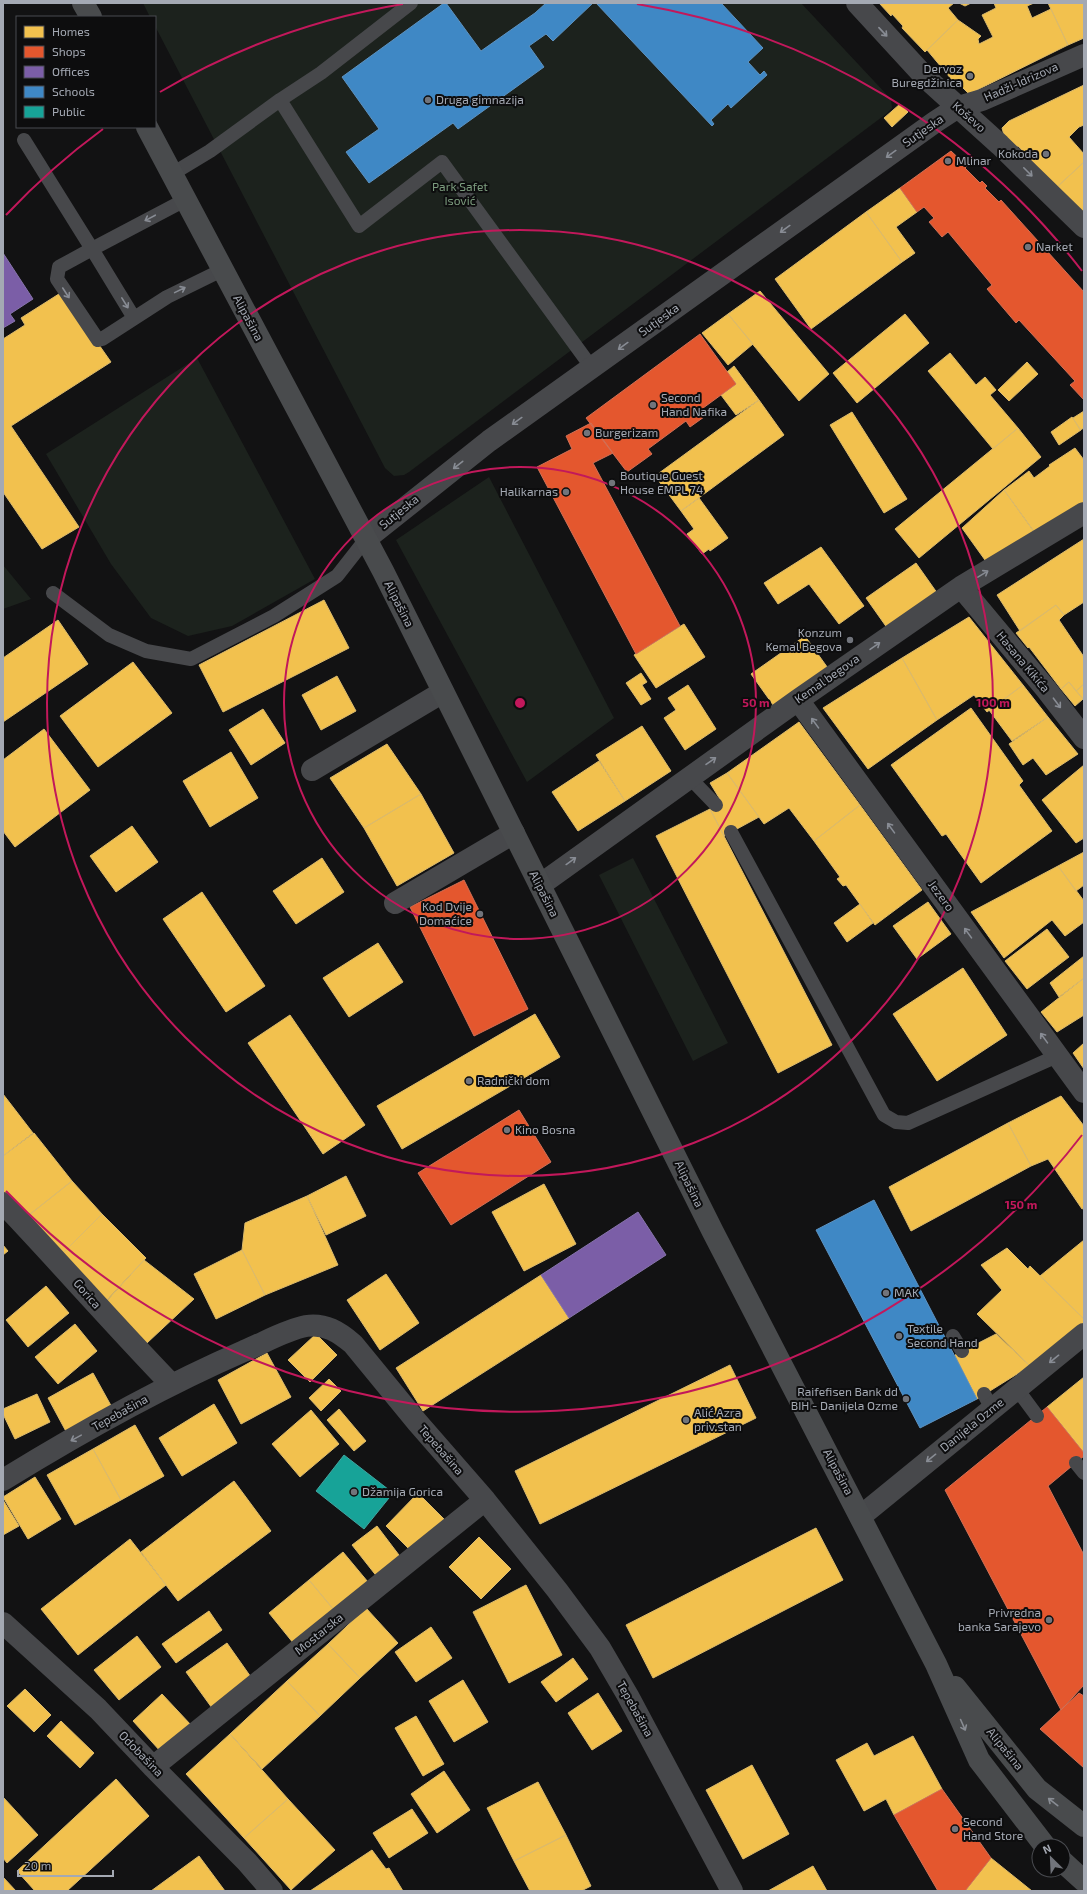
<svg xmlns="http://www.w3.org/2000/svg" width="1087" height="1894" font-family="'Exo 2',sans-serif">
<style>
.green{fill:#1c221d}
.homes{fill:#f2c14e;stroke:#dbba6c}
.shops{fill:#e4572e;stroke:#d17056}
.offices{fill:#7b5ea7;stroke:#8774ab}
.schools{fill:#3f88c5;stroke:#5d92c0}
.public{fill:#17a398;stroke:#41a5a0}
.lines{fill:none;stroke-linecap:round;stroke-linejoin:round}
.lane{stroke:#47484b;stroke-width:14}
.street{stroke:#47484b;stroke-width:22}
.primary{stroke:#494b4d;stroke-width:22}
.oneway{stroke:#888c94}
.oneway2{stroke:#898d94}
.ring{fill:none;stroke:#c2185b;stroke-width:2}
.poi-dot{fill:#71747b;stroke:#0d0d0e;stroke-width:1.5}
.labels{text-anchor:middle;stroke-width:4;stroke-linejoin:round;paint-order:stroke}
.poi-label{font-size:12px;fill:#a4a9b3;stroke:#0d0d0e;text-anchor:start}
.street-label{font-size:12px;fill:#a4a9b3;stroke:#0d0d0e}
.park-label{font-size:12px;fill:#7c9c7e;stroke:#0d0d0e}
.centre{fill:#c2185b;stroke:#0d0d0e;stroke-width:2}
.ring-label{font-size:12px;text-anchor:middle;font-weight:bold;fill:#c2185b;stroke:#0d0d0e;stroke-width:4;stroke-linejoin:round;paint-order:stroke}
</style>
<rect width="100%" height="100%" fill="#121213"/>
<path class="green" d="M143 3H801L888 96 891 100 892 108 886 114 409 472 404 475 394 476 385 468 155 26V17H150Z
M197 358 315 579 232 626 188 636 151 618 111 564 46 454Z
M489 477 614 718 527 782 396 540Z
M3 565 31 599 3 609Z
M633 858 728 1043 693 1061 599 875Z"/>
<path class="homes" d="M879 3H954L948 8 958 20 925 52 902 28 903 26 892 14 891 16Z
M959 3H971L965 6Z
M994 3H1034L1027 6 1032 18 1051 9 1068 45 969 94 957 82 952 80 927 50 958 20 981 36 978 39 979 44 993 37 982 15 996 8Z
M1048 3H1084V38L1068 45Z
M1084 85V125L1079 127 1069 137 1084 154V162L1056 188 1018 146 1016 147 1004 135 1002 128 1009 121Z
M900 104 908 112 892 127 884 118Z
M1084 162V218L1056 188Z
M900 188 917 212 896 227 915 253 902 262 866 212Z
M866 212 902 262 811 329 775 279Z
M760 291 829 374 799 401 728 314Z
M62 292 111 362 11 426 79 527 42 549 3 492V339L25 325 21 318Z
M728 314 753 344 728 365 702 333Z
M905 314 929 343 857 403 833 373Z
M950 353 976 385 985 377 996 390 990 395 1018 428 993 449 928 371Z
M1027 362 1038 374 1009 401 998 390Z
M734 366 759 400 736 415 721 395 736 384 727 372Z
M759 400 784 435 681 511 655 476Z
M1084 411V428L1080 430 1073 418Z
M852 412 907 499 884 513 830 425Z
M1072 417 1081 430 1059 445 1051 432Z
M1018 428 1041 457 919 558 895 529Z
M1075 448 1084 460V505L1038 537 1004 490 1029 471 1034 478 1050 466 1049 465Z
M1004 490 1037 536 990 567 962 528Z
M699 498 728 538 710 551 709 549 702 554 687 534 694 529 681 511Z
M1084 539V602L1064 615 1056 605 1020 631 997 595Z
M821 547 864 606 839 624 809 584 778 604 764 583Z
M916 563 940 597 890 632 866 598Z
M324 600 349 648 223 712 199 665Z
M1056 605 1064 615 1059 620 1084 657V684L1076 691 1069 682 1061 689 1029 647 1028 648 1016 633Z
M969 617 1023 685 987 712 974 695 937 720 902 658Z
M58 620 88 664 3 722V658Z
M684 624 705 657 656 688 634 655Z
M805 636 830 671 776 709 751 674Z
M902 658 937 720 868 769 823 708Z
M133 662 172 713 98 767 60 716Z
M641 673 647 682 642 685 651 699 641 705 626 683Z
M337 676 356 711 321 730 302 695Z
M1069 682 1083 699 1075 706 1061 689Z
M1084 684V700L1076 691Z
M688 685 716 729 685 750 664 718 676 710 668 698Z
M1023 685 1048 717 1012 741 989 710Z
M971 708 1023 781 1019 785 1052 831 981 883 946 834 942 836 891 765Z
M263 709 285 743 251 765 229 730Z
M1048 717 1078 754 1046 775 1033 758 1023 765 1009 744Z
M799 722 860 805 814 841 789 808 764 824 727 773Z
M642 726 671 771 625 801 596 755Z
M44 729 90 790 15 847 3 831V760Z
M387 744 421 794 364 828 330 778Z
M231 752 258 798 210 827 183 781Z
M599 761 625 801 578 831 552 792Z
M1084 765V838L1076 843 1042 800Z
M727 773 759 817 724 836 710 809 721 801 710 783Z
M421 794 454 853 397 886 364 828Z
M860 805 922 890 875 925 846 885 843 886 837 879 840 877 814 841Z
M710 809 832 1045 778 1073 656 836Z
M132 826 158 862 116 892 90 856Z
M1084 852V885L1076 891 1058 866Z
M322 858 344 892 296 924 273 891Z
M1058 866 1084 901V922L1065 936 1052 920 1004 958 971 912Z
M202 892 265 986 226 1012 163 919Z
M928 902 951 934 917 959 893 926Z
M860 904 873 923 847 942 834 923Z
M1047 929 1069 957 1027 989 1005 961Z
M378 943 403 982 349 1017 323 978Z
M1084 956V978L1059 997 1050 983Z
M963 968 1007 1035 937 1081 893 1014Z
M1084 978V1015L1057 1032 1041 1012Z
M535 1014 560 1057 402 1149 377 1106Z
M290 1015 365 1125 323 1154 248 1043Z
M1084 1043V1069L1073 1053Z
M3 1094 33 1133 3 1156Z
M1061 1096 1084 1126V1208L1082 1209 1048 1159 1031 1166 1008 1123Z
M1008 1123 1031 1166 911 1231 889 1187Z
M34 1133 72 1181 24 1219 3 1192V1156Z
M346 1176 366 1216 326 1235 307 1196Z
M72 1181 102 1214 58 1258 24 1219Z
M544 1184 576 1244 524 1271 492 1212Z
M307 1196 338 1265 265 1295 242 1250 245 1223Z
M102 1214 146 1258 106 1301 58 1258Z
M1084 1240V1319L1040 1276Z
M3 1245 8 1251 3 1255Z
M1007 1248 1028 1269 1030 1266 1084 1319V1323L1030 1366 977 1314 1002 1290 981 1265Z
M242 1250 265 1295 216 1319 194 1274Z
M144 1260 194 1299 147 1343 104 1304Z
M386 1274 419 1323 380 1350 347 1300Z
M541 1275 569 1318 423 1411 396 1368Z
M46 1286 69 1313 28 1347 6 1320Z
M75 1324 97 1351 58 1384 35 1357Z
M316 1334 337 1355 310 1382 288 1360Z
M996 1334 1030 1366 977 1399 955 1355Z
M267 1353 291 1397 241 1424 218 1380Z
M730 1365 756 1418 540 1524 515 1471Z
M93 1373 114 1411 69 1437 48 1398Z
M1084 1377V1453L1047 1407Z
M329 1379 341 1391 321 1411 309 1398Z
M37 1394 50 1422 15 1439 3 1414V1409Z
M214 1404 237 1443 182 1476 159 1438Z
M339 1409 366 1441 354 1451 327 1420Z
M311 1410 339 1444 300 1477 272 1444Z
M135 1425 164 1476 121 1500 93 1449Z
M93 1449 121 1500 75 1525 47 1475Z
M35 1477 61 1519 28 1539 3 1497Z
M234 1481 271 1531 178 1601 141 1552Z
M418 1493 444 1519 412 1552 386 1526Z
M3 1500 19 1526 3 1535Z
M377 1526 402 1559 378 1578 352 1545Z
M816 1528 843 1580 653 1678 626 1625Z
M479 1537 511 1569 481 1599 449 1567Z
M130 1539 166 1585 78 1655 41 1609Z
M343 1552 368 1582 334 1610 309 1580Z
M309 1580 334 1610 294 1644 269 1613Z
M526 1585 562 1655 509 1683 473 1612Z
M366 1608 398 1643 360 1678 328 1644Z
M209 1611 222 1630 176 1663 162 1644Z
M431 1627 452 1658 416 1682 395 1652Z
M137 1636 161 1667 119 1700 94 1670Z
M227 1643 253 1680 212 1708 186 1672Z
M328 1644 360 1678 320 1716 287 1681Z
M573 1658 588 1679 556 1702 541 1682Z
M463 1680 488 1722 454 1742 429 1701Z
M287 1681 320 1716 262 1769 230 1734Z
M25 1689 51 1715 34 1732 7 1706Z
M598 1693 622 1731 592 1750 568 1713Z
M162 1694 191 1725 161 1752 133 1721Z
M416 1716 444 1764 423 1776 395 1728Z
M61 1721 94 1753 80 1768 47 1736Z
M230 1734 288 1799 244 1838 186 1774Z
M913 1736 942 1789 894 1815 886 1799 864 1811 836 1760 867 1743 874 1756Z
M752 1765 789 1834 743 1859 706 1790Z
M444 1771 470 1810 437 1833 411 1794Z
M116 1779 149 1816 67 1891H35L17 1871Z
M538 1782 566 1835 514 1861 487 1808Z
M3 1797 38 1835 7 1863 3 1858Z
M288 1799 335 1850 291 1890 244 1838Z
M412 1809 428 1833 389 1858 373 1833Z
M566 1835 591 1886 581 1891H530L514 1861Z
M372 1850 386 1869 389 1868 403 1891H310Z
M199 1856 225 1891H151Z
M991 1858 1032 1891H965Z
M813 1866 827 1891H768Z
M3 1877 16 1891H3Z"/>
<path class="shops" d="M951 151 967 166 965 168 980 183 982 181 987 186 985 188 999 202 1001 200 1084 292V400L1070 385 1075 381 1019 320 1016 323 987 289 992 285 948 232 942 237 929 222 934 218 924 207 917 212 900 188Z
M700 334 736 384 699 411 704 417 690 427 686 421 648 449 652 454 627 472 586 418Z
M591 423 613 453 593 463 680 626 636 654 537 467 572 449 566 436Z
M464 880 528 1009 474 1036 410 907Z
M519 1110 551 1162 451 1225 418 1173Z
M1047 1407 1084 1453V1456L1048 1486 1084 1555V1685L1061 1710 945 1490Z
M1079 1693 1084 1696V1768L1040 1729Z
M942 1789 991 1858 965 1891H938L894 1815Z"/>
<path class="offices" d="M3 253 33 299 10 314 15 321 3 328Z
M638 1212 666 1255 569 1318 541 1275Z"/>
<path class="schools" d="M444 3H446L481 51 535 13 546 3H593L553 41 546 34 529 46 544 67 458 129 453 123 369 183 346 152 379 129 342 77Z
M596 3H721L763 48 748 62 760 75 764 71 767 75 731 108 728 104 711 120 714 124 712 126Z
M874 1200 977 1399 920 1428 816 1230Z"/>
<path class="public" d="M344 1455 393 1493 364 1529 316 1491Z"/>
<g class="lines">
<path class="lane" d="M280 100 359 226 442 162 592 368
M24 140 92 249 59 267 57 279 98 340 102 339 167 297 222 270
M172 174 210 151 280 100 321 73 411 3
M134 318 92 249 185 200
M53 593 109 635 146 651 191 659 274 616 337 576 366 539
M689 777 716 805
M731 832 884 1115 896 1122 908 1123 1057 1056
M953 1336 962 1351
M1017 1389 1037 1416
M984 1394 992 1409
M1076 1463 1084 1473"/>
<path class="street" d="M857 3 926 78 1000 145 1084 227
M366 539 489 441 935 122 958 107 982 100 1084 55
M961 587 1046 689 1084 738
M798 700 1084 1092
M312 770 443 692
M540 885 798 700 961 587 1084 513
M395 903 514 833
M3 1203C60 1263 114 1325 171 1384
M3 1480C81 1432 161 1387 244 1351 264 1343 285 1330 306 1326 325 1323 339 1332 353 1344L417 1422 485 1500 557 1590 600 1648 628 1696 732 1891
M861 1516 1084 1334
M3 1623 98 1709 153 1767 247 1862 272 1891
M153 1767 485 1500"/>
<path class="primary" d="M83 3 91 17
M147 127 383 571 713 1232 936 1664 979 1760 1045 1846
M955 1687 1037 1789 1084 1826
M1063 1862 1084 1881"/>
</g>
<defs><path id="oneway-shaft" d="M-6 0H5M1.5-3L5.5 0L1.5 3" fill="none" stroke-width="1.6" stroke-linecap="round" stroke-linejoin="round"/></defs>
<g class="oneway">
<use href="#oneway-shaft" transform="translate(883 32) rotate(47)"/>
<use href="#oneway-shaft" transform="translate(891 154) rotate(144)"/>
<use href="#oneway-shaft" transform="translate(1028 172) rotate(45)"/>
<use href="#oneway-shaft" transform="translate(150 218) rotate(152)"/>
<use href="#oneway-shaft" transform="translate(785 229) rotate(144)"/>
<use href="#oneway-shaft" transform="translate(180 290) rotate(-26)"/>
<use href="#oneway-shaft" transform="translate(66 293) rotate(57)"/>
<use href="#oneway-shaft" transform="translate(125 303) rotate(58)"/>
<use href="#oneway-shaft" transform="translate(623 346) rotate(144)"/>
<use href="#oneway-shaft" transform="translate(517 421) rotate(144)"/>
<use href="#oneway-shaft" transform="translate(458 465) rotate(142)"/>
<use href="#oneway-shaft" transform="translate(983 574) rotate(-31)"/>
<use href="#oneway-shaft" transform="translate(875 646) rotate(-35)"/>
<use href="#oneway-shaft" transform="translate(1057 703) rotate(53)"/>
<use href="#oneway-shaft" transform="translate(815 723) rotate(-126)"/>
<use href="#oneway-shaft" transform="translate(711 761) rotate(-35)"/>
<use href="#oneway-shaft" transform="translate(891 828) rotate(-126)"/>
<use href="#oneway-shaft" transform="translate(571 861) rotate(-36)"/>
<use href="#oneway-shaft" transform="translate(968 933) rotate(-126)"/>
<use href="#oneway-shaft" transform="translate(1044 1038) rotate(-126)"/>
<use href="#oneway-shaft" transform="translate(1054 1359) rotate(141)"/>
<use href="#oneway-shaft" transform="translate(76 1438) rotate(151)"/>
<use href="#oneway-shaft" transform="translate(931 1458) rotate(141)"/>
</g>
<g class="oneway2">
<use href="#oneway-shaft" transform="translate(963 1725) rotate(66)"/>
<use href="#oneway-shaft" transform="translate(1053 1802) rotate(-142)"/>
</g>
<g class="ring">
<circle cx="520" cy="703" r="236"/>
<circle cx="520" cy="703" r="473"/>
<path d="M1082 1135A709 709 0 0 1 6 1191M6 215A709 709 0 0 1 103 129M160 92A709 709 0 0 1 403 4M637 4A709 709 0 0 1 1082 271"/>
</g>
<g class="poi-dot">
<circle cx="970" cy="76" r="4"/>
<circle cx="428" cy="100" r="4"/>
<circle cx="1046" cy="154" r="4"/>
<circle cx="948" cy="161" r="4"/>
<circle cx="1028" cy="247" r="4"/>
<circle cx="653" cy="405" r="4"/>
<circle cx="587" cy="433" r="4"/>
<circle cx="612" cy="483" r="4"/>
<circle cx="566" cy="492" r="4"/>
<circle cx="850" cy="640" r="4"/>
<circle cx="480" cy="914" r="4"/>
<circle cx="469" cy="1081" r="4"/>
<circle cx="507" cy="1130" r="4"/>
<circle cx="886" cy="1293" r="4"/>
<circle cx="899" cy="1336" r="4"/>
<circle cx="906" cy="1399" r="4"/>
<circle cx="686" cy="1420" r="4"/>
<circle cx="354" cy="1492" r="4"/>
<circle cx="1049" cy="1620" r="4"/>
<circle cx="955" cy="1829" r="4"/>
</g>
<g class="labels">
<g class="poi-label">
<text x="962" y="73" text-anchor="end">Dervoz<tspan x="962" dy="14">Buregdžinica</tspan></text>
<text x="436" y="104">Druga gimnazija</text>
<text x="1038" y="158" text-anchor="end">Kokoda</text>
<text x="956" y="165">Mlinar</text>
<text x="1036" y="251">Narket</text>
<text x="661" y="402">Second<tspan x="661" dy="14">Hand Nafika</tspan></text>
<text x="595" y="437">Burgerizam</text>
<text x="620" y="480">Boutique Guest<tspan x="620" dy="14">House EMPL 74</tspan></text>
<text x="558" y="496" text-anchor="end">Halikarnas</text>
<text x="842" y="637" text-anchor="end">Konzum<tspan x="842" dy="14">Kemal Begova</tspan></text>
<text x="472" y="911" text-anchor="end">Kod Dvije<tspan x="472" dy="14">Domaćice</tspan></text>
<text x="477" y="1085">Radnički dom</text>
<text x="515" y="1134">Kino Bosna</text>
<text x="894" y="1297">MAK</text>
<text x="907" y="1333">Textile<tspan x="907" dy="14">Second Hand</tspan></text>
<text x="898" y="1396" text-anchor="end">Raifefisen Bank dd<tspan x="898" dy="14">BIH - Danijela Ozme</tspan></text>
<text x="694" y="1417">Alić Azra<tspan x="694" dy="14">priv.stan</tspan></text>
<text x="362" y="1496">Džamija Gorica</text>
<text x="1041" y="1617" text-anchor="end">Privredna<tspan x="1041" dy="14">banka Sarajevo</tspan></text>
<text x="963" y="1826">Second<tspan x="963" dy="14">Hand Store</tspan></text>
</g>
<g class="street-label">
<text transform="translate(1021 82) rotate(-24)" y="4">Hadži-Idrizova</text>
<text transform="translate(969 117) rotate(41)" y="4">Koševo</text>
<text transform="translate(923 131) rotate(-35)" y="4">Sutjeska</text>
<text transform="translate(248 318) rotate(62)" y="4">Alipašina</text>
<text transform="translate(659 320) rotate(-36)" y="4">Sutjeska</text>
<text transform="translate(399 512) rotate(-39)" y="4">Sutjeska</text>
<text transform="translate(399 604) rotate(63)" y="4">Alipašina</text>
<text transform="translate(1023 662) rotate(50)" y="4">Hasana Kikića</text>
<text transform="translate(827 679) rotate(-35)" y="4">Kemal begova</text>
<text transform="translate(544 894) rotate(63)" y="4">Alipašina</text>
<text transform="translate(941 896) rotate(54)" y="4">Jezero</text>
<text transform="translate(689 1184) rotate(64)" y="4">Alipašina</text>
<text transform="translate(87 1294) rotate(49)" y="4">Gorica</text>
<text transform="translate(120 1413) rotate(-29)" y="4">Tepebašina</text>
<text transform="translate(972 1425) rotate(-39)" y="4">Danijela Ozme</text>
<text transform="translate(441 1450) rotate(49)" y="4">Tepebašina</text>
<text transform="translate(838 1472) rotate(62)" y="4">Alipašina</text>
<text transform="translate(319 1634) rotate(-39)" y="4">Mostarska</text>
<text transform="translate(635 1709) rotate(61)" y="4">Tepebašina</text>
<text transform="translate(1005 1749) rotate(51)" y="4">Alipašina</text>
<text transform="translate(141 1754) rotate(46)" y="4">Odobašina</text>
</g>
<g class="park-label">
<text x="460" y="191">Park Safet<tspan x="460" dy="14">Isović</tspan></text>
</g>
</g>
<circle cx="520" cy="703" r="6" class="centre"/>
<g class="ring-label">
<text x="756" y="707">50 m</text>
<text x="993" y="707">100 m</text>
<text x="1021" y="1209">150 m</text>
</g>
<rect width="1087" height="1894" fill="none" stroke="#a4a9b3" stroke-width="8"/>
<rect x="16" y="16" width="140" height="112" fill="#0d0d0e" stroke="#494b50"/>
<rect x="24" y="26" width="20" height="12" fill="#f2c14e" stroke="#494b50"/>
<text x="52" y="36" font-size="12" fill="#a4a9b3">Homes</text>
<rect x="24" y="46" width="20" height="12" fill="#e4572e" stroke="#494b50"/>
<text x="52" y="56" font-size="12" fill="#a4a9b3">Shops</text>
<rect x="24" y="66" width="20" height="12" fill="#7b5ea7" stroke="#494b50"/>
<text x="52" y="76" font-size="12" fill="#a4a9b3">Offices</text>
<rect x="24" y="86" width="20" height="12" fill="#3f88c5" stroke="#494b50"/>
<text x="52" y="96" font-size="12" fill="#a4a9b3">Schools</text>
<rect x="24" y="106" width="20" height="12" fill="#17a398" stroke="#494b50"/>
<text x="52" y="116" font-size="12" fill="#a4a9b3">Public</text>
<g transform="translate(1051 1858) rotate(336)"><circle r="19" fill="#0d0d0e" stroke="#494b50"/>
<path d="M0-3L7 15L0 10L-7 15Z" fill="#71747b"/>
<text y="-6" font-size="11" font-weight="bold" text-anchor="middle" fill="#a4a9b3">N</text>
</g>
<path d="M18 1870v6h95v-6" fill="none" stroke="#a4a9b3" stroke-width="2"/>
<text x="24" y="1870" font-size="12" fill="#a4a9b3" stroke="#0d0d0e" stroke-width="3" paint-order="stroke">20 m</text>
</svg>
